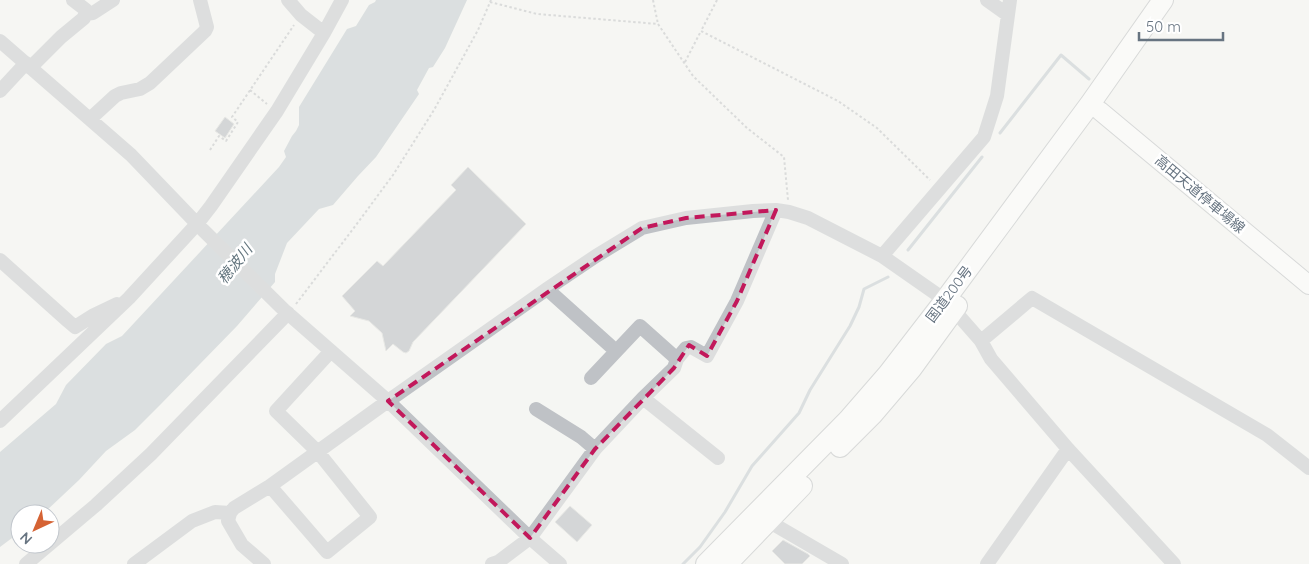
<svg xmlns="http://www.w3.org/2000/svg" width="1309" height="564" font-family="Quicksand,'Noto Sans JP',sans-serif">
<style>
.water{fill:#bbc4c9}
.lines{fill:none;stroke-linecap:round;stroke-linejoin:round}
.stream{stroke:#bbc4c9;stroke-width:3}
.building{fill:#aab0b6;stroke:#d7d7d5}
.major-casing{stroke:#b3b6ba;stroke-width:20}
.highway-casing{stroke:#b4b7ba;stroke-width:22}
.path{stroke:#b9bbbe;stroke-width:2;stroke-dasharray:2.5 2.5;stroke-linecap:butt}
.minor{stroke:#bfc2c6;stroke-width:14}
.major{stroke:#fff;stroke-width:18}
.highway{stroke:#fff;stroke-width:20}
.marked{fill:none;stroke:#c2185b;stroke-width:4;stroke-dasharray:10 6;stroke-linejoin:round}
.labels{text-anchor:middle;stroke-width:5;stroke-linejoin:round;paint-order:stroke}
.street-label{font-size:14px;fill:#677481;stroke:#fff}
.water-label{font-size:15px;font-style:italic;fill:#63757e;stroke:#fff}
</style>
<rect width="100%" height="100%" fill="#f5f6f3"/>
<path class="water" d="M376 0H467L445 48 433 67 429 68 417 90 419 94 376 157 358 176 333 205 319 209 287 243 275 274V282L237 326 161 404 135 430 106 451 79 480 45 512 42 514H20V532L0 547V452L56 404 66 385 106 344 122 336 279 167 286 157 284 151 292 136 296 131 299 125V107L347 29 356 26 369 5 375 2Z"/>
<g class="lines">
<path class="stream" d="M1000 133 1061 55 1089 79
M908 250 982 157
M683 564 700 547 725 512 752 466 799 413 810 390 850 326 859 307 864 289 888 277"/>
</g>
<path class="building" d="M225 117 234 124 225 138 215 131Z
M468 167 526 224 413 342 409 351 406 353 403 352 393 344 386 351 382 333 369 321 350 316 355 311 342 296 377 261 383 266 456 190 451 185Z
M570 506 592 525 577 542 555 522Z
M783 540 808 554 810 556 802 564H785L772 551Z"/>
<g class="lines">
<g class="major-casing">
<path id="major" d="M1090 104 1100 111 1309 285"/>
</g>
<g class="highway-casing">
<path id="highway" d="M840 447 872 415 912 368 957 306
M706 564 848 420 888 374 945 300 1090 104 1163 0
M727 564 802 486"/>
</g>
<path class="path" d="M653 0 658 24
M717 0 701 31 838 101 877 128 930 180
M490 2 537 14 658 24 693 76 747 128 784 157 788 200
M685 62 701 31
M250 90 267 104
M210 150 219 136 226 141 238 122 232 117 294 25
M296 304 356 225 393 175 434 110 478 30 491 0"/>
<path class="minor" d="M288 0 301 15 324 33
M987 0 1008 15
M85 14 93 13 113 0
M0 41 131 155 203 230 284 310 388 401 530 538 560 564
M31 67 61 37 84 18 86 10 73 0
M0 91 26 63
M90 119 115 96 121 93 140 89 150 83 205 31 207 27 200 0
M882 256 984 137 997 96 1010 0
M0 260 68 321 75 327 94 315 117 304
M547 289 616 351
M981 341 1032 298 1267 435 1309 468
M591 378 640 326 677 359
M643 398 718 458
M536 409 581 437 595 449
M0 421 129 298 197 224 211 206 277 111 324 33 342 0
M270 486 327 552 370 517 318 452 276 411 331 351
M764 517 768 521 842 564
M26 564 96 505 151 454 288 313
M134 564 192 521 215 512 230 513
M264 564 242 545 228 521 230 513 234 508 270 486 388 401 547 289 596 256 642 228 686 218 753 211 776 210 789 212 808 218 882 256 945 300 981 341 991 359 1068 449 1174 564
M492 564 498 562 530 538 595 449 643 398 674 368 677 359 686 348 691 347 707 356 737 301 776 210
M987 564 1068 449"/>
<use href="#major" class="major"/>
<use href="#highway" class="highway"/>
</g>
<path d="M0 0H1309V564H0ZM776 210 737 301 707 356 689 345 674 368 595 449 530 538 388 401 642 228 686 218Z" fill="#f5f6f3" fill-opacity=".55" fill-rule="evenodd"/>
<path class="marked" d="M776 210 737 301 707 356 689 345 674 368 595 449 530 538 388 401 642 228 686 218Z"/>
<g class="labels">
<g class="street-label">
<text transform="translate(1200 194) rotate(40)" y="5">高田天道停車場線</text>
<text transform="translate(949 294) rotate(-53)" y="5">国道200号</text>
</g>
<g class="water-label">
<text transform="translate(235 264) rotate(-51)" y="5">穂波川</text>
</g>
</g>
<g transform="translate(35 529) rotate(224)"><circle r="24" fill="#ffffff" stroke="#c2c7cd"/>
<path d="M0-4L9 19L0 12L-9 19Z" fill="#d56334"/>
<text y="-8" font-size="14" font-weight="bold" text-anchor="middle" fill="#677481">N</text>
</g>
<path d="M1139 32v8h84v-8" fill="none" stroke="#677481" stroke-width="2.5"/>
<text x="1146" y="32" font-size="15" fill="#677481" stroke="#ffffff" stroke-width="4" paint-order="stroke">50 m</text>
</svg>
